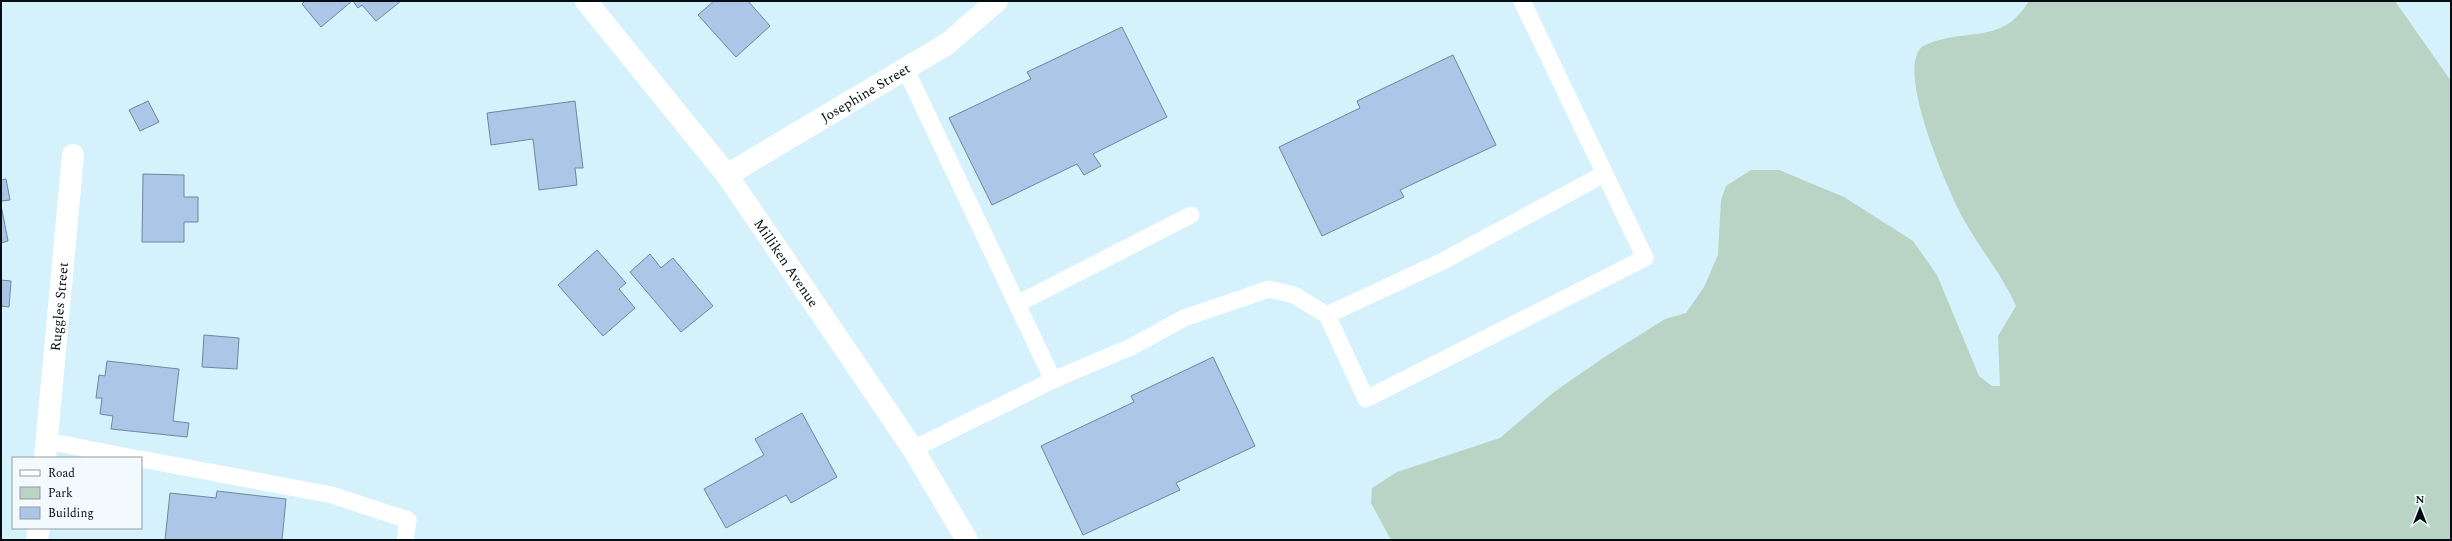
<svg xmlns="http://www.w3.org/2000/svg" width="2452" height="541" font-family="Spectral,serif">
<style>
.green{fill:#b9d4c5}
.building{fill:#acc6e7;stroke:#72859b}
.lines{fill:none;stroke-linecap:round;stroke-linejoin:round}
.lane{stroke:#fff;stroke-width:17}
.street{stroke:#fff;stroke-width:22}
.labels{text-anchor:middle;stroke-width:3.5;stroke-linejoin:round;paint-order:stroke}
.street-label{font-size:14px;fill:#030d12;stroke:#f3fafd}
</style>
<rect width="100%" height="100%" fill="#d5f1fc"/>
<path class="green" d="M2029 1H2395L2451 81V540H1391L1371 503 1372 488 1397 472 1500 438 1554 392 1603 358 1665 319 1686 313 1704 287 1718 255 1721 200 1726 186 1751 170H1779L1844 197 1913 241 1937 275 1979 376 1992 386H2000L1998 336 2016 306C2002 274 1979 248 1963 218 1949 193 1891 61 1925 45 1966 27 2002 46 2029 1Z"/>
<path class="building" d="M305 1H352L321 27 302 4Z
M353 1H401L376 21 362 5 358 8Z
M714 1H748L770 26 736 57 698 15Z
M1122 27 1167 117 1093 154 1101 166 1084 175 1077 164 992 205 949 118 1031 79 1027 72Z
M1453 55 1496 145 1400 190 1404 197 1322 236 1279 147 1360 108 1357 101Z
M148 101 159 122 140 131 129 110Z
M575 101 583 168H575L577 185 539 190 533 139 491 145 487 113Z
M143 174 184 175V197H198V222H184V242H142Z
M6 179 10 200 1 201V180Z
M1 205 8 241 1 243Z
M597 250 626 283 619 289 635 308 603 336 558 285Z
M650 254 661 268 673 258 713 306 681 332 630 272Z
M1 280 11 281 9 307 1 306Z
M204 335 239 338 237 369 202 367Z
M1213 357 1255 446 1176 483 1180 490 1083 535 1041 446 1134 402 1131 396Z
M107 361 179 369 173 421 189 423 187 437 111 429 113 416 100 414 102 398H96L99 375 105 376Z
M802 413 837 477 791 503 786 495 726 528 704 489 764 455 755 439Z
M217 491 286 499 282 540H165L170 493 216 498Z"/>
<g class="lines">
<path class="lane" d="M906 70 1053 380
M1017 304 1191 215
M1327 315 1366 399 1645 258 1522 1
M47 441 134 458
M913 449 1053 380 1133 346 1184 318 1269 289 1294 295 1327 315 1443 261 1604 174
M141 459 332 495 408 520 405 540"/>
<g class="street">
<path id="s1" d="M586 1 727 175 913 449 967 540"/>
<path id="s2" d="M727 175 947 44 997 1"/>
<path id="s3" d="M45 458 73 155"/>
<path d="M37 540 39 528"/>
</g>
</g>
<g class="labels">
<g class="street-label">
<text dy="5" stroke="none"><textPath href="#s2" startOffset="161">Josephine Street</textPath></text>
<text dy="5" stroke="none"><textPath href="#s1" startOffset="330">Milliken Avenue</textPath></text>
<text dy="5" stroke="none"><textPath href="#s3" startOffset="152">Ruggles Street</textPath></text>
</g>
</g>
<rect width="2452" height="541" fill="none" stroke="#030d12" stroke-width="4"/>
<rect x="12" y="457" width="130" height="72" fill="#f3fafd" stroke="#939b9f"/>
<rect x="20" y="470" width="20" height="6" fill="#ffffff" stroke="#939b9f"/>
<text x="48" y="477" font-size="12" fill="#030d12">Road</text>
<rect x="20" y="487" width="20" height="12" fill="#b9d4c5" stroke="#939b9f"/>
<text x="48" y="497" font-size="12" fill="#030d12">Park</text>
<rect x="20" y="507" width="20" height="12" fill="#acc6e7" stroke="#939b9f"/>
<text x="48" y="517" font-size="12" fill="#030d12">Building</text>
<g transform="translate(2420 509)" stroke="#f3fafd" stroke-width="3" paint-order="stroke">
<path d="M0-3L7 15L0 10L-7 15Z" fill="#030d12"/>
<text y="-6" font-size="11" font-weight="bold" text-anchor="middle" fill="#030d12">N</text>
</g>
</svg>
